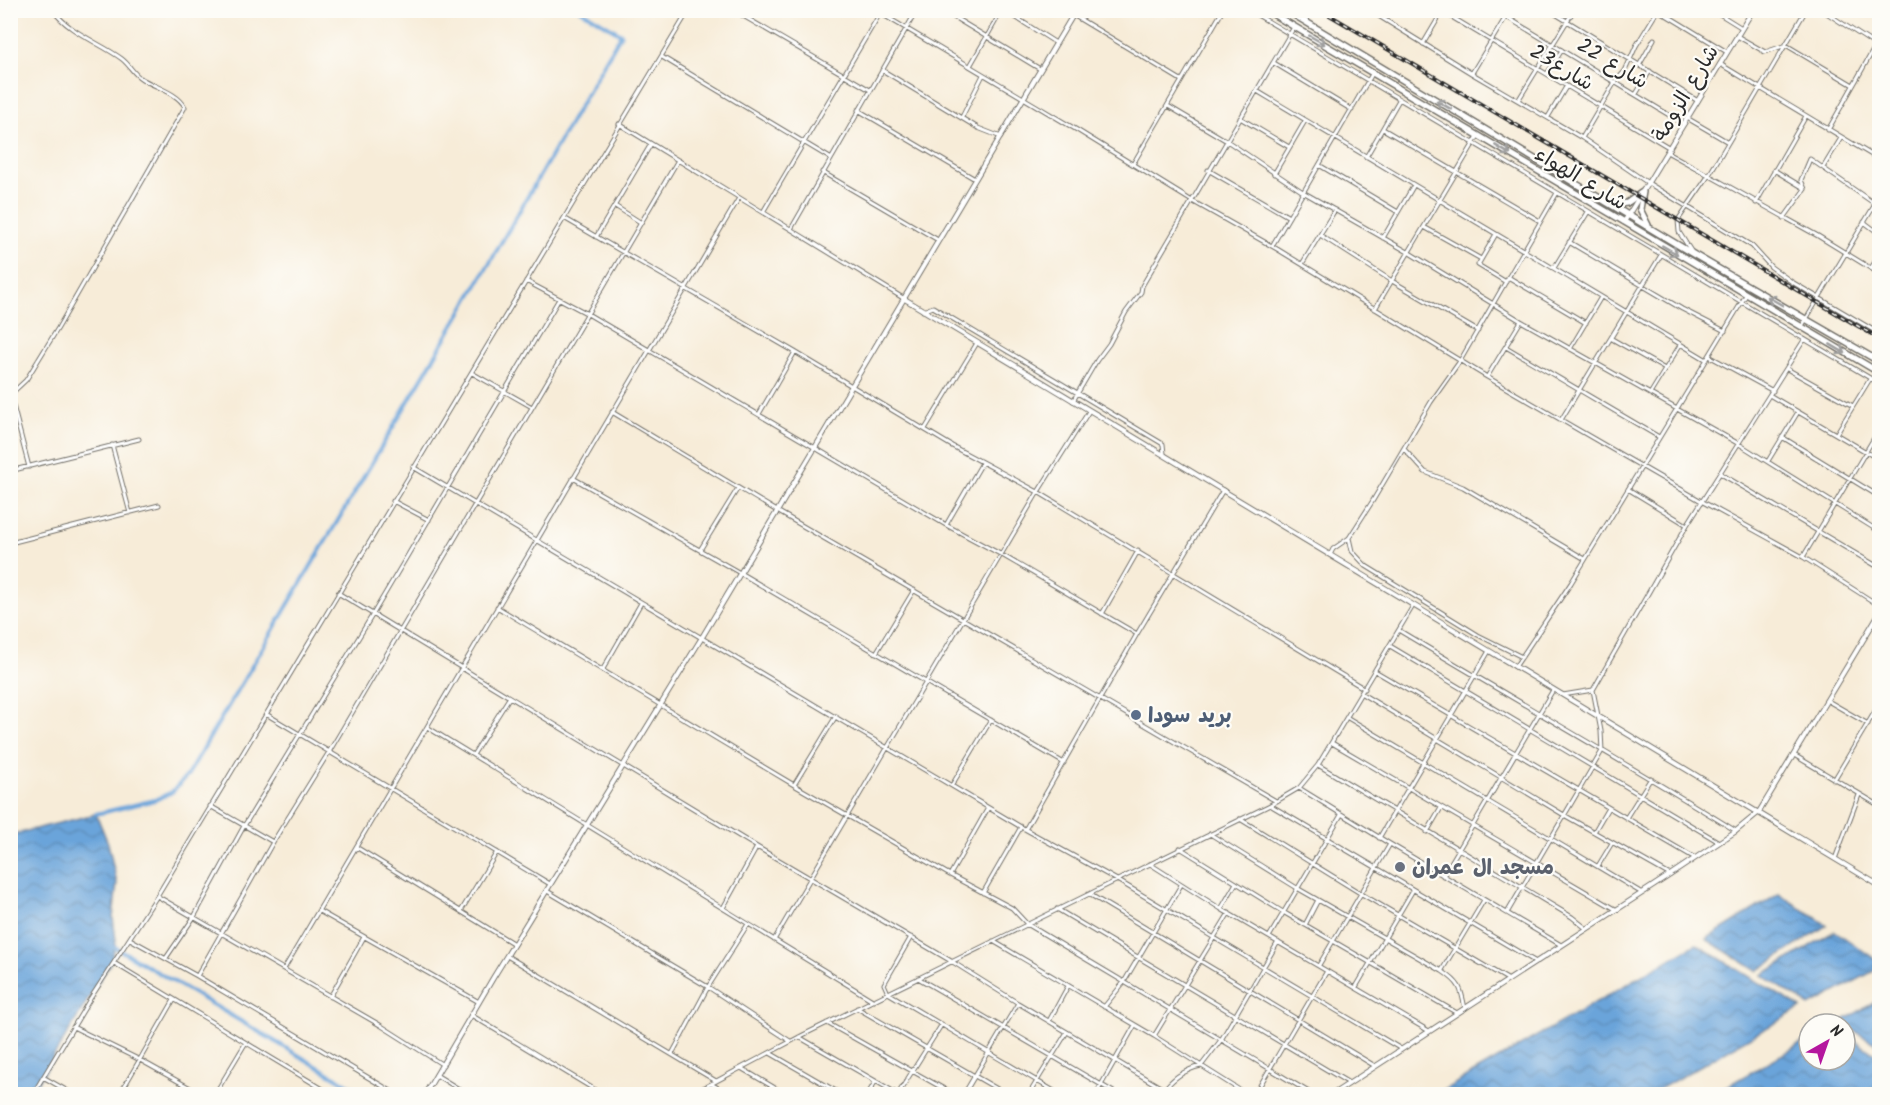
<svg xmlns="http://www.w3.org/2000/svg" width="1890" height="1105" font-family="Kalam,'Playpen Sans Arabic',sans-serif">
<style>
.water{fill:url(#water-waves);stroke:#4b6882;stroke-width:1.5}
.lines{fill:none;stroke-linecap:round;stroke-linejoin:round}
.canal{stroke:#6ba4da;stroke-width:4}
.minor-casing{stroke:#726f68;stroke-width:5}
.tertiary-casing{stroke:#726f68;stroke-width:6}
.trunk-casing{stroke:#726f68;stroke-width:8}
.minor{stroke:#fff;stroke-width:3}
.tertiary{stroke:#fff;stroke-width:4}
.trunk{stroke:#fff;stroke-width:5}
.rail-casing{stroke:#2b2b2b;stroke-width:4}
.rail{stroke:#fdfcf7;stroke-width:1.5;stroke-dasharray:4.5;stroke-linecap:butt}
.oneway{stroke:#a0a0a0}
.service-dot{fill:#5c6f8a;stroke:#fdfcf7;stroke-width:2}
.worship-dot{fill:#6b7280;stroke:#fdfcf7;stroke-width:2}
.labels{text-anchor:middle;stroke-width:4.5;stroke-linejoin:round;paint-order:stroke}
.street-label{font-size:21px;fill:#2b2b2b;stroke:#fdfcf7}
.service-label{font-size:21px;font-weight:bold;fill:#4e5e75;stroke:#fdfcf7;text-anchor:start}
.worship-label{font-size:21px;font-weight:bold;fill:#5b616d;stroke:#fdfcf7;text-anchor:start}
</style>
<defs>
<pattern id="water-waves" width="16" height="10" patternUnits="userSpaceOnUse" patternTransform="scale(1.5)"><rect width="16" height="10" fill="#6ba4da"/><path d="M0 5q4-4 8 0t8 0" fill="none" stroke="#5886b1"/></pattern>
</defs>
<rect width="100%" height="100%" fill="#fdfcf7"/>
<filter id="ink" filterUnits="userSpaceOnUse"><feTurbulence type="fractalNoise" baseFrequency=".0167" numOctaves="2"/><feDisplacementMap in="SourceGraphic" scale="12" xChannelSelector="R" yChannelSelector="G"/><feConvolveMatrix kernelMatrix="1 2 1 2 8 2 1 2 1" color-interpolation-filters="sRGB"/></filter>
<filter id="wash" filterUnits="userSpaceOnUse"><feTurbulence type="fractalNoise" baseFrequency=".008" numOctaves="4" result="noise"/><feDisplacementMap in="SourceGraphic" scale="24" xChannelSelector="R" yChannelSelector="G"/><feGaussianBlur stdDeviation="1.35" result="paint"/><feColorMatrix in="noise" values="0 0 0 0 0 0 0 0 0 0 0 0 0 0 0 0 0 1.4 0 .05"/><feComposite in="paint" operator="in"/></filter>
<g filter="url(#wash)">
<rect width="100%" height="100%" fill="#f7ecd8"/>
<path class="water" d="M96 814 108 843 117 883 113 918 116 940 112 960 31 1094H11L10 835Z
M1779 894 1827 925 1757 971 1706 939Z
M1835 931 1879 962V968L1810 1006 1762 975Z
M1696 944 1801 1008 1651 1094H1437Z
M1879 1000V1046L1840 1022Z
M1845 1034 1879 1057V1094H1713L1809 1039V1060H1845Z"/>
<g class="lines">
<path class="canal" d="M96 814 155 800 172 792 187 776 474 290 621 34 581 10
M115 947 364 1094"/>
</g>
</g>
<g filter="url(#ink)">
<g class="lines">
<g class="minor-casing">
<path id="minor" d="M733 10 870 90
M875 10 1077 130 1192 201 1277 249 1487 377 1703 502 1803 557 1880 606
M942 10 1040 69
M1004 10 1056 43
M1249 10 1880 384
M1369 10 1471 73 1582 138 1648 183 1752 246 1771 267 1792 282 1880 334
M1440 10 1670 148
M1495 10 1684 124
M1549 10 1698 101
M1713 10 1742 28
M1822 10 1880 48
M1073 15 1181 80
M1737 36 1765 52 1786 45 1853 85
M1423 44 1442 12
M662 57 830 158
M1274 63 1352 110
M1640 64 1654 39
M1720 64 1880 160
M970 66 1002 10
M882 70 978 128 1001 137
M1472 73 1510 10
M1547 74 1562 50
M1257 91 1707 360
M1636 94 1650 71
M1519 99 1574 10
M1168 106 1227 141 1303 192 1408 252 1521 321 1739 444 1880 532
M858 110 975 179
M962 117 983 75
M1548 117 1566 87
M1240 118 1289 147
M1687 118 1728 142
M619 124 903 298
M1383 129 1540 221
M1828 130 1880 38
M1582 138 1615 82 1625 71 1636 46 1658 10 1727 52
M1667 152 1818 236 1880 274
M1366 157 1399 100
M1133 164 1223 10
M1319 165 1398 212
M1824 166 1841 138
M1208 170 1289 217
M1774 170 1804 188
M822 172 938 240
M1274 174 1305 121
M1805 189 1801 180 1810 159 1875 204
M1756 203 1806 116
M615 206 640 222
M763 212 882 10
M564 218 795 352 952 446 1038 492 1365 689
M1784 218 1805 189
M1864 222 1880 234
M1424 227 1481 259
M791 229 917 10
M1496 234 1478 265 1506 282
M1320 235 1392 281 1478 331
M596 237 651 144
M1383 238 1414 185
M1569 242 1682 309 1725 331
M1272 246 1372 74
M1691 251 1679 232 1678 220 1709 175 1806 10
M1302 264 1335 210
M1554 268 1588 212
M1871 268 1880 254
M1508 277 1586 323
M526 281 586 313 946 525 1002 555 1137 634
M1375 309 1478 136
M923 311 933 307 1163 444 1164 454
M1802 326 1880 196
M1612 339 1665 369
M1506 347 1659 437
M1570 349 1601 297
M1709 356 1773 391
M1787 369 1853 406
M472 373 532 407
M1487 377 1521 321
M10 394 29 467
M11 394 26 380 58 328 185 107C178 93 155 87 142 79 133 74 130 65 122 59 101 43 69 33 53 10
M1650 394 1680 345
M1771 396 1880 460
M1073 401 1097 360 1109 344 1126 312 1141 292 1142 286 1294 27
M612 412 777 511 1276 801
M759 414 795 352
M1561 420 1661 255
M925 429 977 343
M1836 434 1870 379
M1782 437 1880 497
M112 445 130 513
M1404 449 1425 472 1463 487 1585 559
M1768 461 1798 412
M413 467 1021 827 1117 880 1401 1049
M10 471 139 439
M1721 474 1880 568
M573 478 740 573 1064 763
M1628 489 1687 525
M393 501 429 520
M946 525 982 463
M1349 538 1352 551 1366 566 1478 635 1522 657
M10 543 159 505
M700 550 738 488
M1330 555 1333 549 1349 538 1372 502 1431 402 1460 361 1557 193
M1803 557 1880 428
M338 593 757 847 951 961 1018 1003 1172 1094
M497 607 794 785 950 875 1012 908 1027 924 1312 1094
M1102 614 1138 551
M1400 631C1511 698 1625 762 1736 831
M1390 646 1719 842
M876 653 914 590
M1515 667 1571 583 1746 295
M603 669 641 603
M1375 671 1695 858
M1362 694 1564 815 1670 875
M1563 695 1593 690
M1828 701 1868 724
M266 714 550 884
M1348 718 1642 893
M427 727 874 1001
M1332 743 1617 910
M473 755 509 698
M1794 755 1880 806
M1318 765 1572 917 1587 929
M1834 780 1880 703
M794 785 836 716
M952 785 991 720
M1299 788 1390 844 1561 945
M1270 805 1536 962
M210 806 273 842
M1626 818 1651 778
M1240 819 1360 893 1509 980
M1026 828 1137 634 1223 490
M1427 832 1441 808
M1594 832 1608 808
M1210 834 1297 888 1442 971C1460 983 1461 987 1465 1009
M1379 838 1489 651
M356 847 514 944
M1180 848 1283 912 1457 1013
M1835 859 1859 795
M1150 864 1221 909 1429 1031
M1598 866 1612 843
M950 875 988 808
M1443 876 1553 690
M547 891 708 987 790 1041
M983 893 1021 827
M1089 894 1375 1066
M157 896 380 1025 443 1065
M723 908 757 847
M1057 909 1349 1083
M1221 909 1236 883
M319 911 479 1002
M461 911 497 852
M1507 913 1602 751 1601 731 1593 690 1687 525 1804 340
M1305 925 1318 900
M911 937 884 984 888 993 1059 1094
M1269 937 1341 815
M130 939 197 976 396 1094
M774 940 1038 492 1089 411
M993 941 1154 1036 1246 1094
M507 956 716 1081
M166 958 194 917 244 826 373 614 559 299
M114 963 331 1094
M1319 965 1390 844
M284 969 739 198
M1442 970 1484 900
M197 976 273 842 329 752 678 160
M918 978 1117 1094
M1356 987 1413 890
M330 997 364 937
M1104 1007 1124 982 1181 885
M857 1008 1006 1094
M471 1015 602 1094
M1049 1021 1068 986
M827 1023 953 1094
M73 1027 140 1060 201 1094
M1154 1036 1229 913
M799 1037 898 1094
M770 1053 841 1094
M672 1054 708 987 748 924
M741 1068 785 1094
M436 1075 467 1094
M43 1077 73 1094
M711 1084 729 1094
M33 1094 90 999 157 896 689 10
M120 1094 174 1000
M215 1094 245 1044
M692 1094 803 1035 1270 805 1299 788 1318 765 1413 606
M868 1094 875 1082
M898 1094 942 1024
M964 1094 1018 1003
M1029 1094 1067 1032
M1096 1094 1135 1025
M1161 1094C1171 1079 1183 1070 1201 1066L1221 1040 1278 942
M1255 1094 1327 971"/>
</g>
<g class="tertiary-casing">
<path id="tertiary" d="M1624 222 1753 10
M903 298 1880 886
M425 1094 493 978 701 639 1076 10
M1333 1094 1670 875 1736 831 1759 812 1880 612"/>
</g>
<g class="trunk-casing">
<path id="trunk" d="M1266 10 1880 373
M1286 10 1693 254 1880 362
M1643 192 1640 209 1648 225
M1613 205 1627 203 1641 193"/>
</g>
<use href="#minor" class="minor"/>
<use href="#tertiary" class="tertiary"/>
<use href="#trunk" class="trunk"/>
<g class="rail-casing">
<path id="rail" d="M1321 10 1880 339"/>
</g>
<use href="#rail" class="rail"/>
</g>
<defs><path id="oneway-shaft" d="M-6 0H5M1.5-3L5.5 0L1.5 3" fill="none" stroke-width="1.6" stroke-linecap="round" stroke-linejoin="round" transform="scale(1.5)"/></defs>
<g class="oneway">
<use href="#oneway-shaft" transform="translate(1317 40) rotate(30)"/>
<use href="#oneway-shaft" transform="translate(1444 105) rotate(-149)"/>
<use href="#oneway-shaft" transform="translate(1503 150) rotate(31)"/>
<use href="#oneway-shaft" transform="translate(1670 250) rotate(30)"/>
<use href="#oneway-shaft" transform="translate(1775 301) rotate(-150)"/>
<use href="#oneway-shaft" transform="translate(1838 349) rotate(31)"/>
</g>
</g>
<circle class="service-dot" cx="1136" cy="715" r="6"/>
<circle class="worship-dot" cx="1400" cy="867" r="6"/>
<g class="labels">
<g class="street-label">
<text transform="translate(1613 63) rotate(31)" y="7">شارع 22</text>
<text transform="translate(1562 67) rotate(31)" y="7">شارع23</text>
<text transform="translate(1685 93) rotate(-59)" y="7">شارع الزومة</text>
<text transform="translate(1581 178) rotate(31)" y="7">شارع الهواء</text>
</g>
<g class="service-label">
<text x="1148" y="722">بريد سودا</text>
</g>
<g class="worship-label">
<text x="1412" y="874">مسجد ال عمران</text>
</g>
</g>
<rect width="1890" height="1105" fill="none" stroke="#fdfcf7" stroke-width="36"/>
<g transform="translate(1827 1042) rotate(40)"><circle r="28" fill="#fdfcf7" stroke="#a9a8a5" stroke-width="1.5"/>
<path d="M0-4.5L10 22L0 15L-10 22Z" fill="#b5179e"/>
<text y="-9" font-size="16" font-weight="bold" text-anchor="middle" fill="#2b2b2b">N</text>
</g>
</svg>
